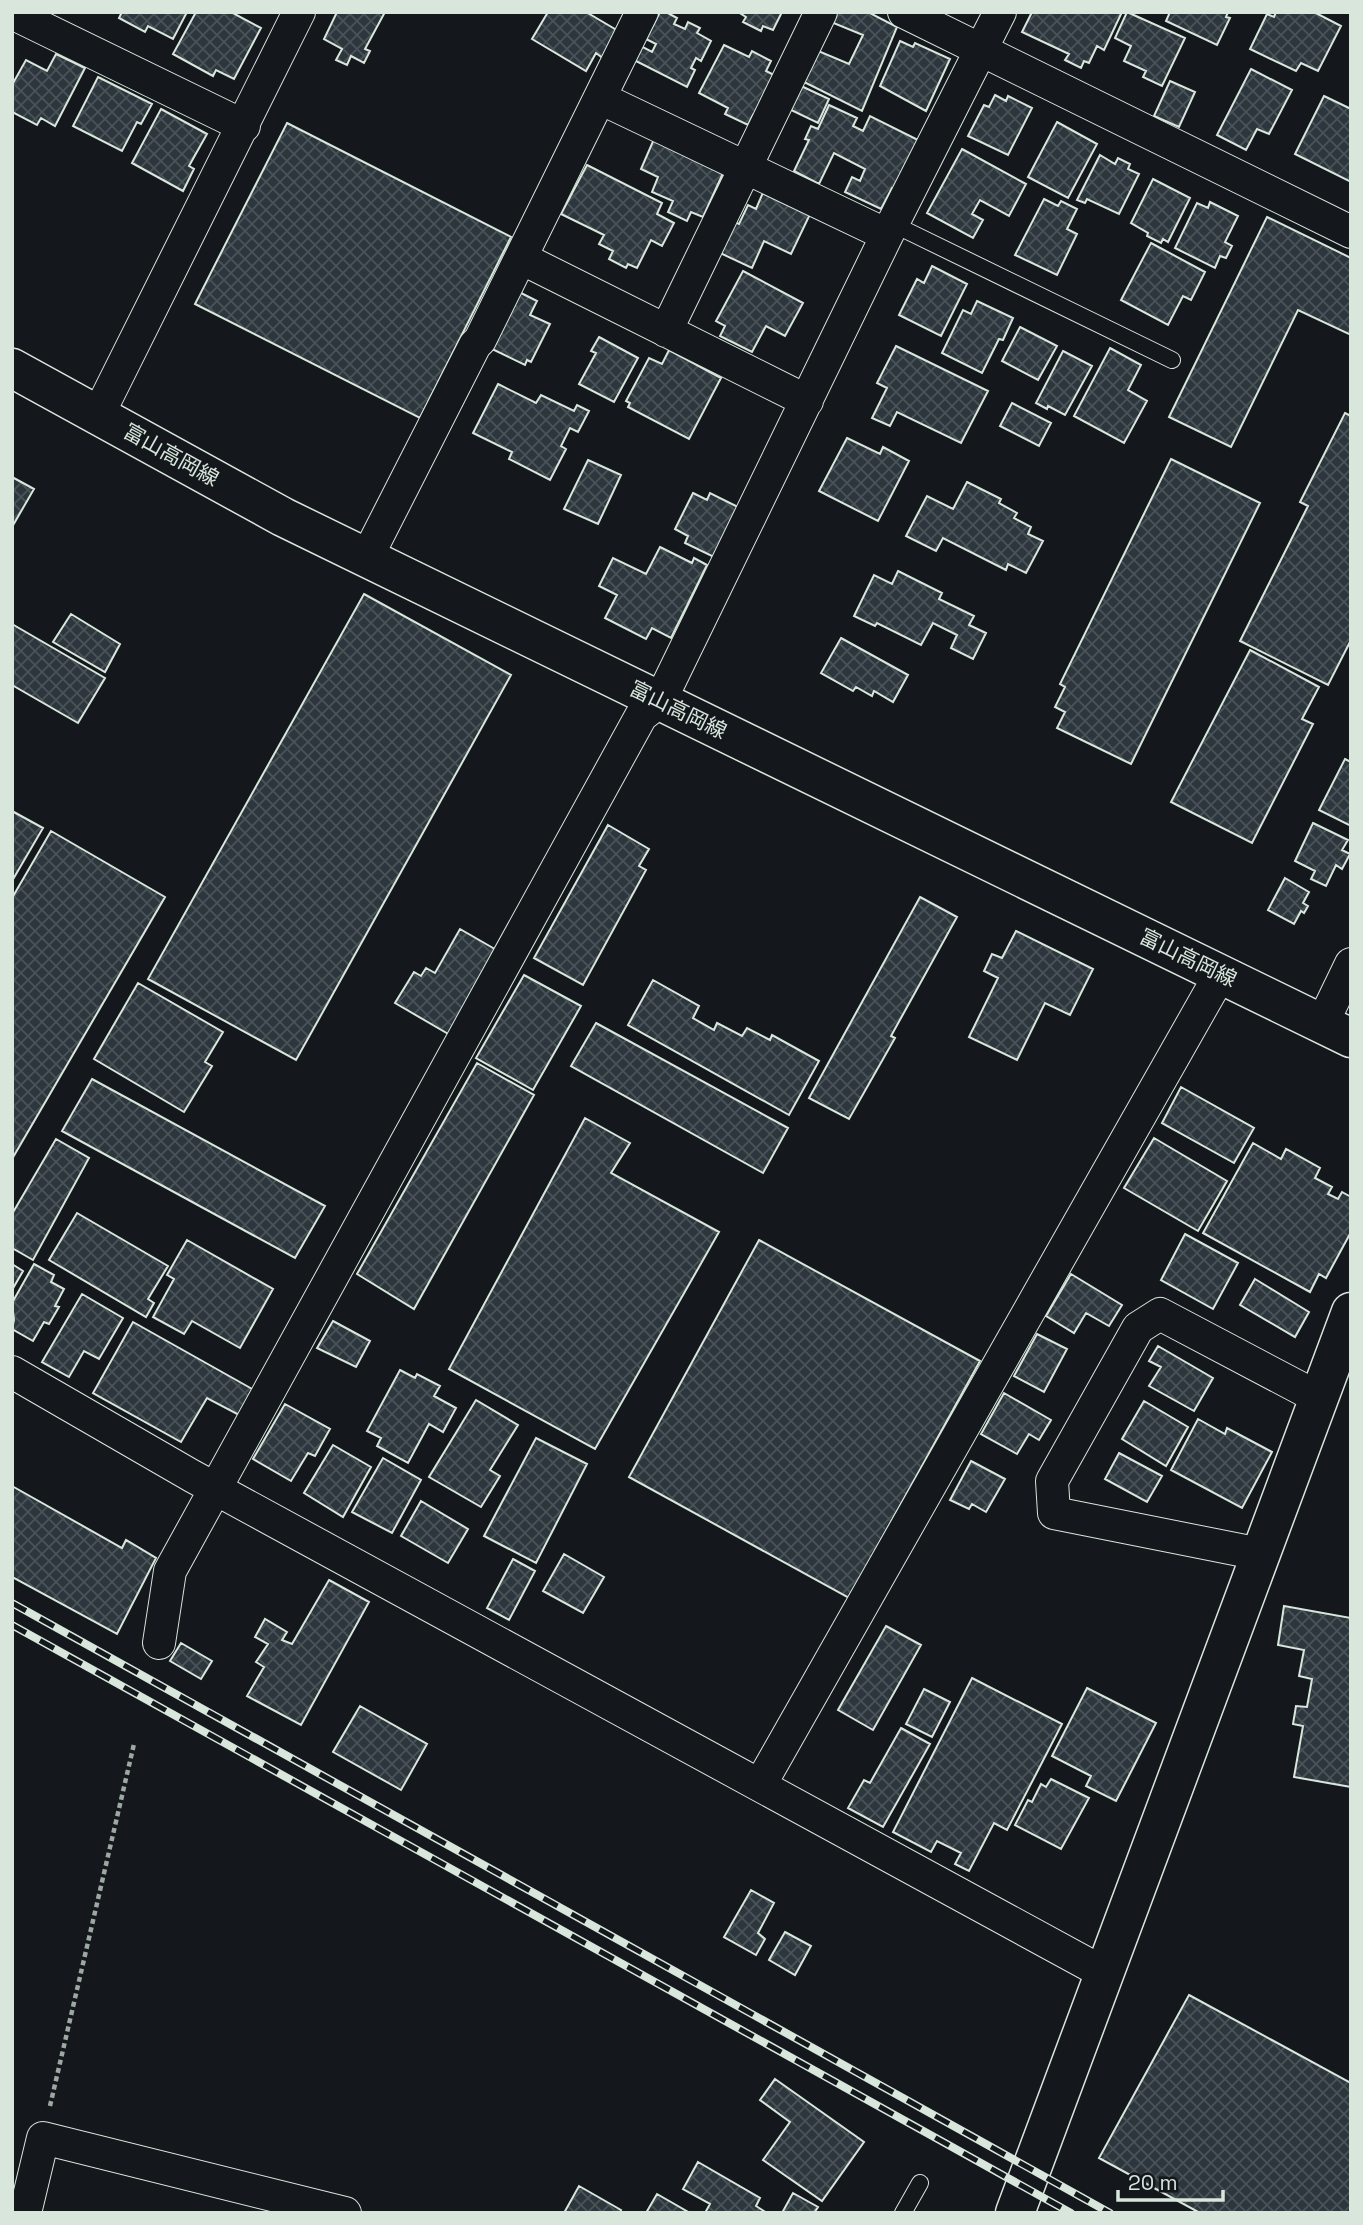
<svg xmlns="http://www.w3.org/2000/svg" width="1363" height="2225" font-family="'Space Grotesk','Noto Sans JP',sans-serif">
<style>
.building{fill:url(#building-cross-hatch);stroke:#d8e6dc;stroke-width:2}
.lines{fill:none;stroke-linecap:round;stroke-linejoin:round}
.service-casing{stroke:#d8e6dc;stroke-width:18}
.minor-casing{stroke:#d8e6dc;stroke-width:34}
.tertiary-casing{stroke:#d8e6dc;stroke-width:41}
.primary-casing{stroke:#d8e6dc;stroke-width:41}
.path{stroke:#9da8a2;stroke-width:4.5;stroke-dasharray:5 3.5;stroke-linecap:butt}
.service{stroke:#14181c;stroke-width:16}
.minor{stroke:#14181c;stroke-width:32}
.tertiary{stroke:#14181c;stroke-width:38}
.primary{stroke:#14181c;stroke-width:38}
.rail-casing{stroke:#d8e6dc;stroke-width:8}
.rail{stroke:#14181c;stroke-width:5;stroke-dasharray:16;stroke-linecap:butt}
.labels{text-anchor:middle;stroke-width:5;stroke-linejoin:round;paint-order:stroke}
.street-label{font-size:21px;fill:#d8e6dc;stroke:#14181c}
</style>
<defs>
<pattern id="building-cross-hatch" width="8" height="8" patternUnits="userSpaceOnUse" patternTransform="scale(1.75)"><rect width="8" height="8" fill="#2c363c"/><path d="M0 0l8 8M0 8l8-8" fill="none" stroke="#4a5358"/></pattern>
</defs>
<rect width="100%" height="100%" fill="#14181c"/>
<path class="building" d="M122 12H187L173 39 148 26 145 32 119 18Z
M196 12H231L261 28 234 79 216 70 213 76 173 54Z
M337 12H385L365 49 370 51 364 63 351 56 347 65 336 60 342 49 324 39Z
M548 12H586L620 32 604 59 596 53 586 71 532 39Z
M660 12H666L677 18 674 24 685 29 688 22 700 28 697 33 711 41 701 61 696 58 691 68 695 70 687 87 634 60 641 46 652 52 656 44 646 39Z
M738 12H782L773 30 763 26 761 31 743 22 746 17Z
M835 12H868L897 27 862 111 802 81 816 50 849 64 863 35 831 22Z
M1032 12H1122L1104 50 1097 46 1089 63 1084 61 1081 68 1065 60 1069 54 1022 32Z
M1127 12 1185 38 1162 86 1143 77 1146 71 1124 61 1131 46 1115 38Z
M1170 12H1228L1226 17 1230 18 1217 45 1166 21Z
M1276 12H1314L1341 26 1318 71 1301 63 1296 71 1250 49 1267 14 1274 17Z
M900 41 913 47 915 43 950 59 926 111 880 86Z
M724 45 749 57 752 51 771 61 766 71 778 77 757 118 753 115 748 125 725 114 728 108 699 93Z
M56 54 85 68 55 126 41 118 37 125 12 112V85L26 60 47 71Z
M1251 69 1292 90 1269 134 1257 129 1246 150 1217 135Z
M98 77 152 104 141 124 137 122 122 151 73 126Z
M1170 81 1195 92 1179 127 1154 116Z
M799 85 829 99 818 123 787 108Z
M995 95 1006 101 1008 96 1032 108 1008 155 968 136 984 105 989 107Z
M1324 96 1351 109V182L1295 154Z
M829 105 857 118 853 126 863 131 870 116 920 141 897 190 892 188 881 209 845 192 852 177 860 181 865 169 834 153 819 184 794 171 809 140 805 139 811 126 818 129Z
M161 109 207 134 189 166 194 169 183 191 132 163Z
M1057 122 1097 144 1068 198 1028 177Z
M287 123 511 237 420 418 195 304Z
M654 139 724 171 703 217 691 212 687 221 668 212 673 201 652 192 658 177 641 169Z
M962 149 1026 184 1009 216 980 200 972 214 983 220 973 238 927 213Z
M1100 155 1115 164 1118 158 1130 164 1128 169 1139 174 1119 214 1087 199 1085 203 1077 200Z
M587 165 662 203 657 214 674 223 662 246 651 240 637 268 628 264 626 268 609 259 613 251 599 244 604 235 561 214Z
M1153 179 1190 198 1168 242 1163 239 1161 243 1147 236 1148 233 1131 223Z
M765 188 812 210 791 254 764 241 752 268 718 252 732 221 739 224 748 205 756 209Z
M1044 199 1058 206 1061 201 1077 209 1067 229 1077 234 1057 275 1015 255Z
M1210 202 1238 216 1225 242 1232 246 1226 258 1220 256 1215 268 1175 248 1197 203 1208 208Z
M1267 217 1351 258V335L1298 310 1231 447 1169 417Z
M1151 243 1205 272 1191 300 1183 296 1168 325 1121 300Z
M932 266 967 284 941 336 899 315 917 279 924 283Z
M743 271 803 303 785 336 766 326 752 352 720 336 725 326 716 321Z
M519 292 537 301 530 315 550 324 531 362 527 360 525 365 490 348Z
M977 301 1013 318 1003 340 999 339 982 373 942 353 963 310 971 314Z
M1020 327 1057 346 1038 380 1002 361Z
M599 337 638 358 614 402 579 384 596 353 591 351Z
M896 346 988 391 961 443 897 412 890 426 872 418 887 388 877 383Z
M1110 348 1141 365 1128 390 1147 401 1124 443 1074 416Z
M669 350 721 378 689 439 628 407 630 403 626 401 649 358 662 364Z
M1063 351 1092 366 1065 415 1048 406 1047 409 1036 403Z
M498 384 536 403 541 395 574 411 577 405 589 411 578 432 570 428 561 446 566 449 550 480 509 459 512 452 473 433Z
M1012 403 1051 423 1039 446 1000 426Z
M1345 413 1351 416V640L1328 685 1240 641 1308 506 1300 502Z
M847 438 880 454 883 447 909 461 878 521 819 491Z
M1171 459 1260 503 1131 764 1057 728 1065 712 1055 707 1065 687 1060 684Z
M588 460 621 475 598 524 564 509Z
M12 477 34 489 12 527Z
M967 482 1001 499 999 503 1017 513 1014 518 1031 527 1028 534 1043 541 1026 573 1008 564 1006 570 943 538 936 551 906 536 927 496 953 509Z
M693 493 707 500 710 493 740 508 716 558 685 543 688 536 675 529Z
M660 547 692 563 694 558 707 565 671 638 652 628 646 639 605 618 617 595 599 586 613 558 646 574Z
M898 571 942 593 939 599 974 616 969 625 986 633 973 659 951 648 957 635 933 623 921 645 877 623 875 626 854 616 874 575 892 584Z
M364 594 511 675 296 1060 148 979Z
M71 614 120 644 105 672 53 642Z
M12 624 105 678 78 723 12 685Z
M841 638 908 675 893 702 874 691 872 696 856 687 853 691 821 673Z
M1250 650 1319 687 1302 719 1313 724 1252 843 1171 802Z
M1345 759 1351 762V826L1319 810Z
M12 811 43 828 12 881Z
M1313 823 1348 840 1342 850 1350 854 1342 869 1336 865 1326 886 1311 879 1315 871 1295 861Z
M608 825 649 849 639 866 646 870 583 985 534 958Z
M51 831 165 897 12 1159V898Z
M1285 878 1309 892 1303 903 1308 906 1304 913 1301 911 1294 924 1268 910Z
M920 897 957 917 891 1036 895 1038 849 1119 809 1098Z
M460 929 500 952 450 1035 395 1003 414 972 421 976 426 968 435 973Z
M1016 931 1093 969 1070 1015 1045 1003 1017 1060 969 1037 998 978 984 971 992 954 1002 958Z
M524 975 581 1006 533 1090 476 1058Z
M653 980 699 1006 693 1018 714 1030 717 1023 742 1036 747 1028 770 1040 772 1035 819 1061 789 1115 628 1025Z
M138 983 223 1032 205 1062 212 1066 184 1112 94 1059Z
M596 1023 788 1128 763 1173 571 1066Z
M477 1063 534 1095 414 1309 357 1274Z
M92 1079 325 1206 295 1258 62 1131Z
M1181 1087 1254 1128 1234 1163 1162 1123Z
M585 1118 630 1143 611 1173 719 1232 595 1449 449 1369Z
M1154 1138 1227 1181 1198 1231 1124 1188Z
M56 1139 89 1158 33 1260 12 1248V1214Z
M1253 1143 1281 1159 1286 1149 1320 1168 1315 1178 1332 1187 1328 1194 1338 1199 1342 1192 1351 1197V1232L1326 1278 1319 1274 1310 1292 1203 1233Z
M77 1213 168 1266 148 1299 154 1303 146 1317 49 1260Z
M1185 1234 1238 1263 1213 1309 1161 1280Z
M187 1240 273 1289 240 1348 192 1321 184 1334 153 1317 174 1279 167 1275Z
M759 1240 980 1361 849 1598 629 1477Z
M12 1264 23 1271 12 1290Z
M34 1264 54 1275 51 1282 64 1289 55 1306 59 1307 49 1324 44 1322 33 1341 12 1329 14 1320 12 1303Z
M1071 1274 1122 1305 1109 1326 1086 1313 1074 1333 1046 1316Z
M1255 1279 1309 1312 1295 1337 1240 1305Z
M82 1294 123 1318 99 1359 84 1351 69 1377 42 1362Z
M333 1321 370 1341 356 1367 317 1348Z
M133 1322 254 1390 239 1415 207 1398 181 1442 93 1393Z
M1037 1334 1067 1349 1044 1392 1014 1376Z
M1158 1346 1213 1378 1194 1411 1149 1386 1161 1367 1149 1361Z
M400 1370 415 1378 417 1374 440 1386 434 1396 456 1408 443 1432 429 1424 408 1463 377 1446 381 1438 367 1431Z
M1004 1393 1051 1420 1039 1440 1029 1434 1017 1454 981 1434Z
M476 1400 518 1425 490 1470 500 1476 481 1507 429 1477Z
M1144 1401 1188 1427 1166 1466 1122 1439Z
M285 1404 330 1429 315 1456 308 1453 291 1481 253 1459Z
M1198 1419 1225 1434 1227 1428 1272 1452 1242 1508 1171 1470Z
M536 1438 587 1464 536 1563 484 1536Z
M333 1445 371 1467 343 1517 304 1493Z
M1119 1453 1162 1476 1147 1502 1105 1479Z
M383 1458 421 1480 392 1533 352 1512Z
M971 1461 1005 1479 986 1512 972 1504 969 1509 950 1500Z
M12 1486 122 1548 126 1540 156 1558 117 1634 12 1577Z
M421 1501 468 1529 448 1563 401 1536Z
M564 1554 604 1577 583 1613 543 1591Z
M513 1559 535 1571 509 1620 487 1608Z
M329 1580 369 1602 301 1725 247 1696 264 1667 256 1662 268 1644 255 1637 265 1619 287 1632 282 1640 292 1644Z
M1284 1606 1351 1618V1787L1294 1777 1303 1726 1293 1724 1296 1706 1307 1707 1312 1679 1299 1676 1304 1650 1278 1645Z
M886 1626 921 1645 873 1730 838 1710Z
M181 1643 212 1661 201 1679 170 1661Z
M972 1678 1062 1724 1007 1830 994 1823 969 1871 955 1864 961 1853 937 1841 931 1852 893 1832Z
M1087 1688 1156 1723 1116 1801 1086 1786 1091 1776 1052 1756Z
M924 1689 950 1702 932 1737 906 1724Z
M360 1706 427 1744 401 1790 333 1752Z
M901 1728 930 1744 883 1827 848 1808 864 1780 870 1783Z
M1051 1779 1089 1798 1061 1849 1015 1825 1028 1800 1032 1802 1041 1784 1046 1787Z
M751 1890 774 1903 758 1933 765 1939 756 1955 724 1937Z
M785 1932 811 1946 795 1975 769 1960Z
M1189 1995 1351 2083V2213H1200L1099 2158Z
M775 2079 864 2142 822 2201 763 2160 790 2122 760 2100Z
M698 2162 760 2198 756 2206 767 2213H705L710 2204 683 2189Z
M579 2186 621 2210 619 2213H564Z
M793 2193 818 2207 814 2213H782Z
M657 2194 690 2213H646Z"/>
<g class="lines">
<g class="service-casing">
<path id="service" d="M893 224 1172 360
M903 2213 920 2183"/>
</g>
<g class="minor-casing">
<path id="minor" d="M904 12 1351 232
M12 13 244 126
M600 98 887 235
M521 258 807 401
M666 331 821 12
M98 415 299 12
M367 557 475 345 480 340 642 12
M1322 1024 1351 964
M12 1372 192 1476 1104 1973
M1260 1554 1054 1513 1052 1481 1138 1328 1160 1314 1319 1398
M159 1643 170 1571 641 716 660 701 887 235 1000 12
M760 1785 1221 973
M25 2213 43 2138 345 2213"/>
</g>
<g class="tertiary-casing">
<path id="tertiary" d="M1015 2213 1351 1312"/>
</g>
<g class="primary-casing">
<path id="primary" d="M12 368 283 517 1351 1038"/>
</g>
<path class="path" d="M50 2106 134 1744"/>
<use href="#service" class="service"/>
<use href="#minor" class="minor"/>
<use href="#tertiary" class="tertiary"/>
<use href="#primary" class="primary"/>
<g class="rail-casing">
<path id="rail" d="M12 1603 1110 2213
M12 1625 1071 2213"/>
</g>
<use href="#rail" class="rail"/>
</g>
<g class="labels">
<g class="street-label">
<text transform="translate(171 455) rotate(29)" y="7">富山高岡線</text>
<text transform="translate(678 710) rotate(26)" y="7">富山高岡線</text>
<text transform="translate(1188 958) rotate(26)" y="7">富山高岡線</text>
</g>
</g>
<rect width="1363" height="2225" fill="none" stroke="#d8e6dc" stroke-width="28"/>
<path d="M1118 2190v10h105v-10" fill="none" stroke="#d8e6dc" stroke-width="3.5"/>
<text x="1128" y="2190" font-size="21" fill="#d8e6dc" stroke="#14181c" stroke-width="5" paint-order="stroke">20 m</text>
</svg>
